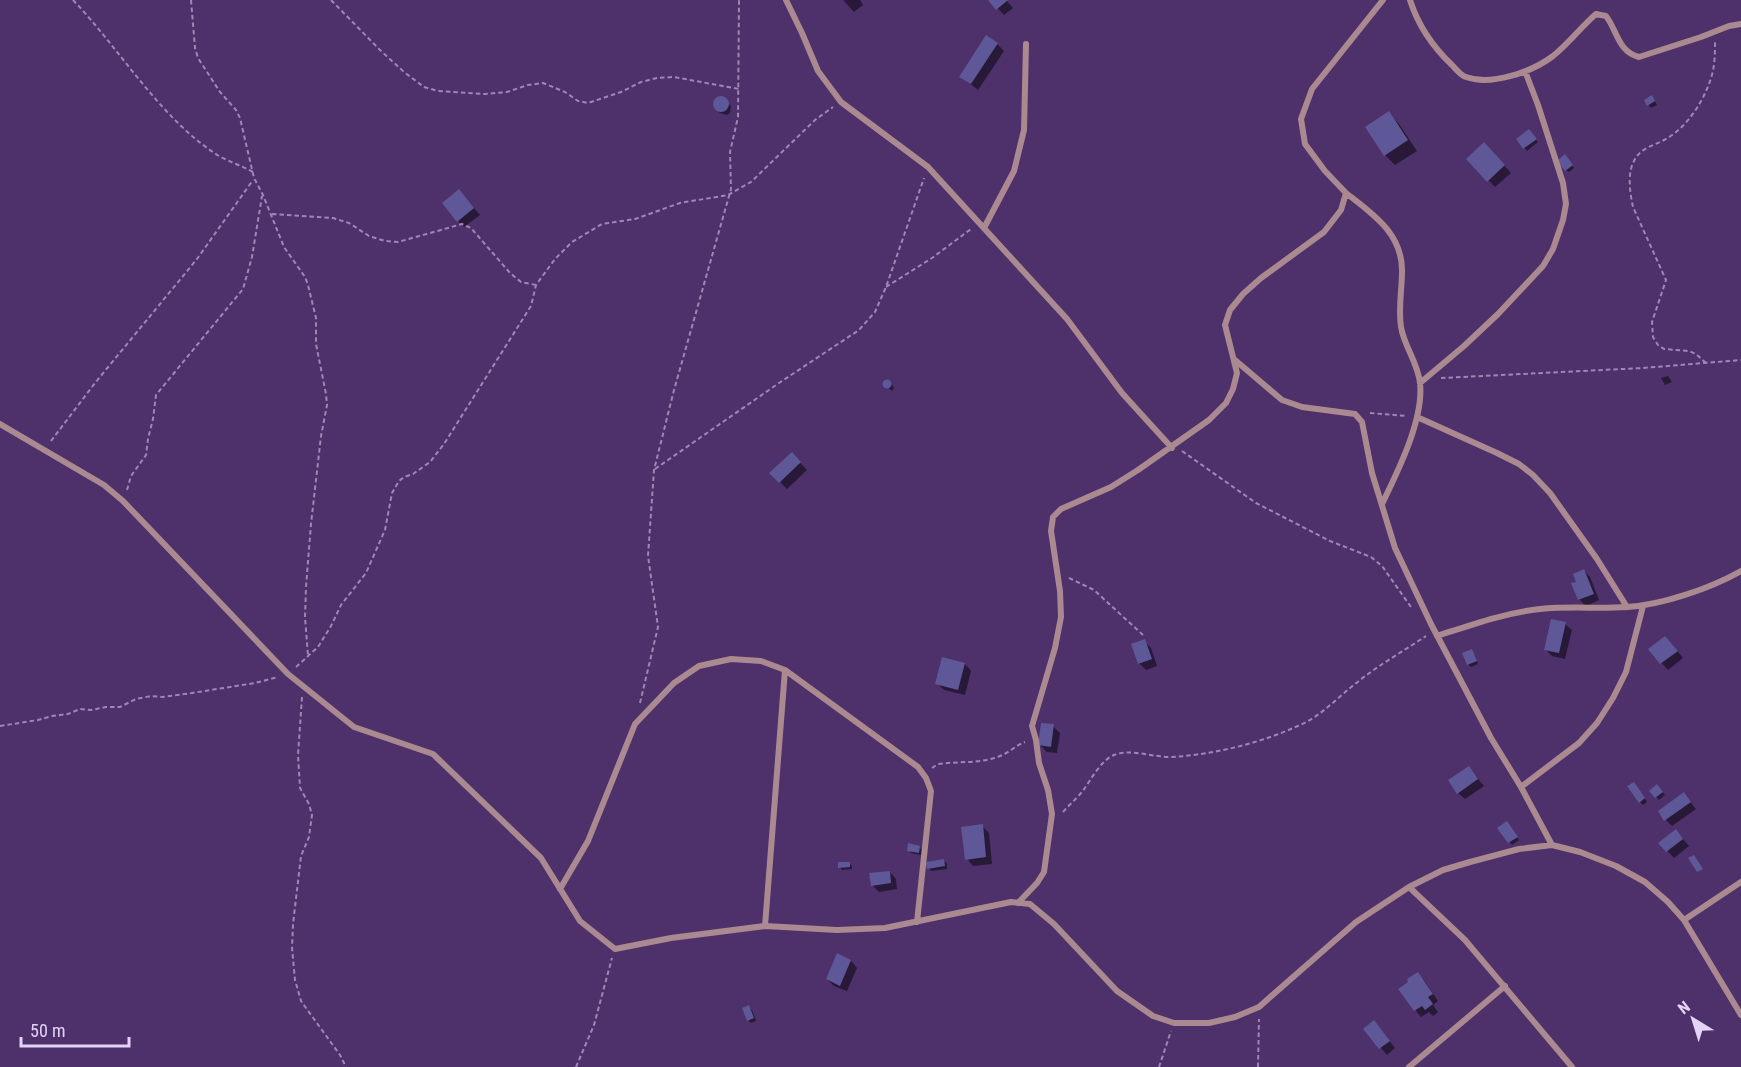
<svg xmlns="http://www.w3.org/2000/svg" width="1741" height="1067" font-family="'Roboto Condensed',sans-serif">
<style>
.shadow{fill:#0007}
.building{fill:#5e5899}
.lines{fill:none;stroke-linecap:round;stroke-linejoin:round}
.path{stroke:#9e87b5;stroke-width:2;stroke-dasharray:4.5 3;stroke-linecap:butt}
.street{stroke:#ab8990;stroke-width:6}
</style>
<rect width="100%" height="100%" fill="#4e306a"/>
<path class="shadow" d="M843 0H860L863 5 854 12Z
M990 0H1006L1013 8 1004 15Z
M997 44 1004 51 978 90 961 76Z
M722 98 731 106 730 113 727 115 720 113 714 107 715 100Z
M1654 100 1657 105 1651 108 1646 101Z
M1388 113 1399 124 1417 151 1395 165 1385 155Z
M1532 134 1538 142 1527 151 1518 139Z
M1491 151 1511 173 1495 187 1468 159Z
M1567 159 1574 168 1569 172 1566 170Z
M459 191 480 215 464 227 458 221Z
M1668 376 1672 382 1665 385 1661 378Z
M889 381 894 388 892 391 884 384Z
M792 454 807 470 787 489 772 474Z
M1584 571 1590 577 1599 600 1586 606 1579 599Z
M1565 624 1572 630 1565 659 1552 656 1545 649Z
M1144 641 1151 648 1157 666 1146 670 1139 663Z
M1672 644 1683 658 1668 670 1650 650Z
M1474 654 1478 664 1471 667 1468 664Z
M965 664 971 671 965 695 944 690 937 683Z
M1053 726 1060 733 1057 753 1047 752 1040 745Z
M1469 768 1484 786 1465 799 1458 793Z
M1636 786 1647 802 1643 805 1640 802Z
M1657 786 1665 795 1659 800 1651 791Z
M1684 794 1696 809 1672 826 1666 820Z
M982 826 989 833 992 864 973 866 967 859Z
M1509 826 1519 840 1512 845 1499 828Z
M1682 838 1689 846 1674 858 1660 843Z
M919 847 922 850 921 855 911 853 909 850Z
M944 861 947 864V869L931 871 929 868Z
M849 863 852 866V869L842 870 840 867Z
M890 872 896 879 897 889 879 892 872 885Z
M851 961 857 968 847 991 834 986 827 979Z
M1418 974 1424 980 1438 1001 1433 1005 1438 1012 1433 1016 1429 1012 1421 1017 1415 1010Z
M749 1007 752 1010 756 1021 751 1023 748 1020Z
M1365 1029H1380L1395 1048 1387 1055Z"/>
<path class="building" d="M988 0H1008L996 10Z
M986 35 998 43 971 84 959 77Z
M1652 95 1655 101 1647 106 1644 100Z
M713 104a8 8 0 1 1 16 0a8 8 0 1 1-16 0Z
M1389 111 1408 140 1384 156 1365 127Z
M1529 129 1537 139 1523 149 1516 139Z
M1484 142 1505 165 1487 182 1466 159Z
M1565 154 1573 165 1565 171 1557 161Z
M459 189 474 208 457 222 442 203Z
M882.5 384a4.5 4.5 0 1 1 9 0a4.5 4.5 0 1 1-9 0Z
M792 452 801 462 779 483 769 473Z
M1584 569 1594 594 1578 600 1571 583 1576 582 1573 574Z
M1551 619 1566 622 1559 653 1544 650Z
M1665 636 1678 651 1660 664 1648 649Z
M1145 639 1152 659 1138 664 1131 644Z
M1472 649 1477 661 1467 665 1462 653Z
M942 657 965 663 958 690 935 684Z
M1041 723 1054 724 1051 747 1038 745Z
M1469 766 1478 779 1457 794 1448 780Z
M1634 782 1645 798 1639 803 1627 786Z
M1657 784 1663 792 1655 798 1649 791Z
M1684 792 1691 802 1664 821 1658 811Z
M1507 821 1518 837 1508 843 1497 828Z
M983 824 986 857 965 860 961 827Z
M1676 829 1683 839 1666 852 1658 843Z
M908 843 920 846 919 853 907 851Z
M1694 855 1703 869 1697 872 1688 858Z
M944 859 945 866 927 869 926 862Z
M838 862H850V867L838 868Z
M890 871 891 883 871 886 869 873Z
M837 953 851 960 840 986 826 979Z
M1418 972 1433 994 1428 997 1433 1004 1425 1010 1422 1006 1414 1011 1398 989 1408 982 1407 979Z
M749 1005 754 1018 747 1021 742 1008Z
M1374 1020 1390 1041 1379 1049 1363 1029Z"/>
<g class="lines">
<path class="path" d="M73 0C120 49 161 120 219 156 230 162 242 166 253 172
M191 0 195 48 198 58 220 92 236 110 240 118 254 178 263 195 284 247 305 277 308 285 316 318V344L326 394 327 405 321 436 311 524 306 587 305 617 308 656
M331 0 380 50 404 72 424 87 438 91 485 94 507 92 528 85 543 83 565 92 578 101 588 103 621 92 641 82 657 78 674 77 739 89
M272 214 333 218 349 223 369 236 385 241 398 242 462 224 471 228 510 273 521 282 536 285
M886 287 932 258 971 229
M1706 363 1696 354 1689 351 1664 349 1658 345 1653 337 1652 322 1666 280 1633 207C1630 193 1627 174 1634 161 1640 148 1653 146 1664 140 1686 129 1704 101 1711 78 1715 66 1715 53 1715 41
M1441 378 1643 368 1741 360
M1370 413 1406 416
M51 441 95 383 197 259 253 180
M1182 451 1256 503 1330 541 1371 557 1382 566 1411 607
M655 469 779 383 859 330 875 312 886 287 924 178
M127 490 131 476 146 455 148 439 153 419 156 395 243 289 252 257 262 196
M1069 578 1094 590 1143 635
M296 667 318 647 331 626 341 605 366 573 385 530 392 493 399 481 404 477 413 474 430 462 444 444 531 306 536 285 555 259 572 242 602 224 635 219 680 203 728 195 751 182 815 120 833 107
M302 697 298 755 300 788 309 804 312 815 309 837 301 856 293 924 292 948 295 980 301 1001 340 1055 346 1067
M640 703 658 627 648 556 654 470 674 390 731 189 730 152 738 117 739 0
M0 726 38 720 52 716 68 714 80 709 91 710 106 707H120L136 699 151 696 162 697 192 693 255 683 278 677
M932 768 938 764C959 761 980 764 1000 756 1009 753 1016 745 1025 742
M1063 812C1069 805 1076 799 1082 792 1091 780 1100 761 1114 755 1132 748 1154 758 1173 757 1216 754 1261 743 1300 725 1321 716 1337 698 1355 684 1377 666 1402 652 1426 636
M576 1067 594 1025 612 958
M1159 1067 1171 1031
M1258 1067 1259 1019"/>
<path class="street" d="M786 0 802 33 818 71 841 102 928 167 1067 319 1122 393 1172 448
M1410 0C1418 25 1433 47 1452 65 1456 69 1460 75 1466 77 1491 86 1532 72 1553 56 1568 44 1581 27 1596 14L1606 16C1617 30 1618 52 1639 57L1701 37 1729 26 1741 24
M1346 193C1373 214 1403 234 1402 272 1402 290 1398 308 1401 327 1404 346 1418 363 1420 383 1424 419 1398 471 1382 504
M984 228 1014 171 1024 130 1026 44
M1235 360 1282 400 1302 407 1355 414 1362 422 1372 473 1395 548 1431 624 1491 738 1521 787 1552 845
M1420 383 1464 346 1498 314 1543 266 1553 249 1563 220 1566 204 1563 183 1538 105 1525 71
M1417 417 1497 453 1519 464 1533 475 1550 493 1597 559 1627 607
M0 424 104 485 123 501 288 674 354 727 433 754 541 858 580 921 615 949 671 938 765 926 837 930 885 928 1011 902 1030 904 1054 924 1117 991 1153 1016 1174 1023H1209L1235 1017 1259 1007 1356 922 1409 887 1443 870 1470 862 1519 849 1552 845 1580 852 1616 866 1645 882 1668 902 1684 920 1741 1015
M1437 636C1471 625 1504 613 1540 609 1569 606 1598 609 1627 607 1662 605 1711 588 1741 571
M1521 787 1579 743 1597 723 1613 698 1626 672 1643 606
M1409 887 1465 940 1572 1067
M560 889 588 841 635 724 674 683 699 666 731 659 761 661 785 670 918 767 926 778 931 791 917 922
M1018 903 1037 883 1044 872 1052 814 1048 790 1039 763 1036 740 1032 726 1055 648 1061 617 1060 591 1051 531 1053 517 1061 509 1111 487 1138 470 1209 420 1226 403 1233 389 1237 373 1225 325 1230 310 1243 294 1261 278 1324 232 1341 210 1346 193 1325 171 1305 144 1301 119 1312 89 1383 0
M1684 920 1741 882
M765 926 785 670
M1409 1067 1505 986"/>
</g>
<g transform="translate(1693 1019) rotate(322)" stroke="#4e306a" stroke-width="4.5" paint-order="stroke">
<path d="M0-4.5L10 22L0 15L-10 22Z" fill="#e4d3f7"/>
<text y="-9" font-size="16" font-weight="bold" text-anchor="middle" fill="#e4d3f7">N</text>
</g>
<path d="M21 1037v9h108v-9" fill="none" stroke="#e4d3f7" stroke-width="3"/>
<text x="30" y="1037" font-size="18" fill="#e4d3f7" stroke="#4e306a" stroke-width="4.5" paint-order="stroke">50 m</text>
</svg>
